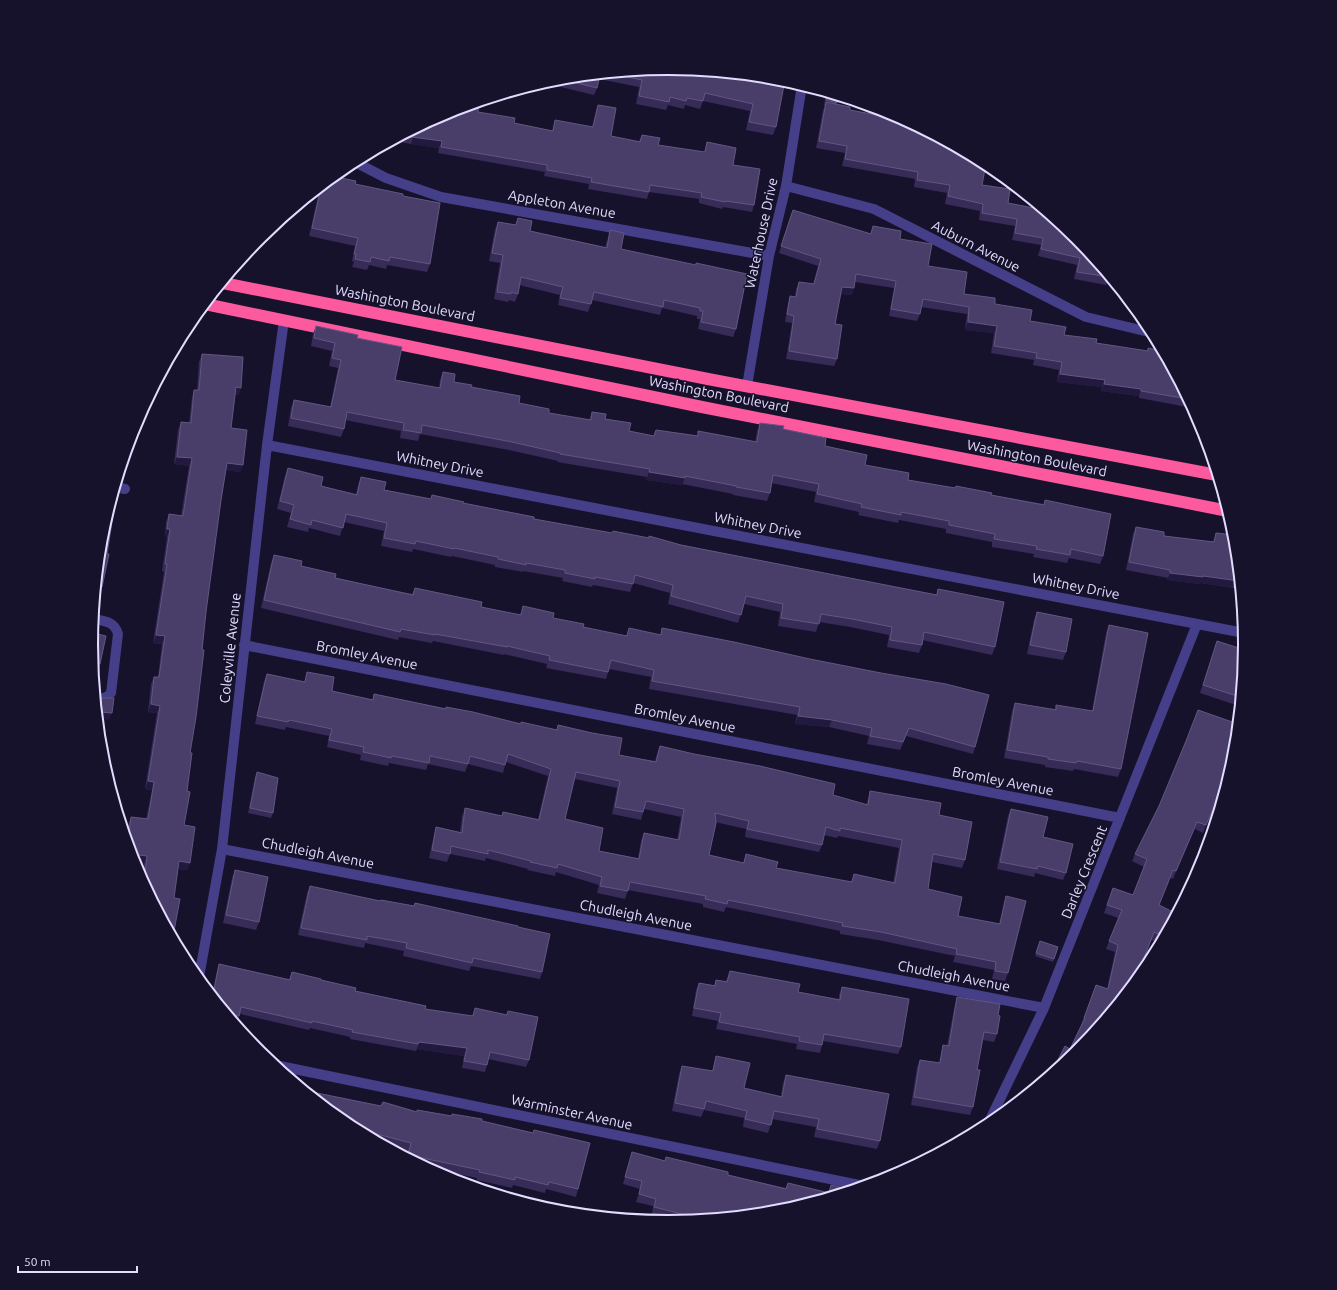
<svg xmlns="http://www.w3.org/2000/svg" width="1337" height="1290" font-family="Ubuntu,sans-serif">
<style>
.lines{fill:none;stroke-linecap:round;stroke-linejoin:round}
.minor{stroke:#453e89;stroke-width:10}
.highway{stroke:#fc599f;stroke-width:12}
.wall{fill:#372b58;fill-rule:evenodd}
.shaded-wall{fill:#22193f}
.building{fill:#493e6a;stroke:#615781;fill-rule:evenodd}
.labels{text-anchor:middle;stroke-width:3;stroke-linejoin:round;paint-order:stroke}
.street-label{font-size:14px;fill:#e2dcfe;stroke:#17122b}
.rim{fill:none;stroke:#e2dcfe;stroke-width:2}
</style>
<rect width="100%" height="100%" fill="#17122b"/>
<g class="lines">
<path class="minor" d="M355 162 386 178 441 197 769 256
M786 186 874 209 1086 317 1153 333
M747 386 769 256 786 186 802 85
M267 445 1244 633
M116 487 125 489
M94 619C105 621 115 622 118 634L111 693C107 698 103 699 97 699
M244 645 1120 818
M222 849 1044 1008
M199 977 222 849 267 445 284 320
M275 1065 864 1186
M987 1126 1044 1008 1197 624"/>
<path class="highway" d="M223 283 708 379 1217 475
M205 304 702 407 1228 511"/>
</g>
<path class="wall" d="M669 68 781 79 776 127 773 135 746 130 750 111 703 101 700 109 685 105 684 109 668 105 666 110 636 104 639 87 599 79 597 88 594 95 544 83 556 79Z
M817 90 839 97 837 104 850 110 897 119V116L986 164 982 185 1008 203 1042 217 1077 237 1113 282 1108 281 1106 285 1074 279 1077 265 1038 256 1041 245 1012 240 1015 226 979 220 980 211 945 204 947 193 914 187 915 179 842 166 845 153 816 148 823 110 825 106H824L825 98 816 96Z
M598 105 611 136 639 141 642 135 658 145 704 152 707 142 733 165 754 205 752 212 723 207 722 209 699 203V199L649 192 647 199 588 189 589 184 544 176 545 172 438 153 439 148 411 144 394 141 448 112H478L514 123 552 131 555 120 592 127 596 111Z
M337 174 336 177 355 184 403 196 430 264 427 272 387 265 386 269 369 265 367 270 352 267 354 262 352 261 355 246 309 236 320 188Z
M518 218 530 231 605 247 608 238 610 230 621 249 736 329 733 337 698 329 700 319H697V316L662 308 660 315 592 300 588 312 558 305 560 295 519 285 518 294 515 302 509 300 508 302 494 299 500 263 489 261 495 229 498 222 515 225Z
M790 218 870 234 873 226 900 239 928 266 964 294 995 304 1030 321 1064 335 1096 343 1147 351 1148 348 1162 351 1193 408 1139 398V396L1101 391 1102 387 1057 382 1059 370 1033 365 1034 360 991 353 994 333 965 330 967 314 921 307 920 314 917 321 889 316 894 288 855 282 852 295 841 294 835 324 837 359 834 366 786 359 792 323 785 322 788 304 790 296 795 297 796 289 799 282 813 284 818 266 779 253Z
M316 326 357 338 395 380 439 388 440 380 443 372 454 382 549 413 589 420 592 412 629 431 653 436 656 430 697 436 698 431 755 442 757 431 760 423 783 429 825 446 865 465 908 480 955 488 956 486 991 495 1044 504 1045 500 1103 556 1100 564 1069 558 1067 563 1033 557 1034 554 992 547V542L946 533V529L899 520 898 523 858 515 859 512 814 502 816 492 771 483 770 493 767 501 733 495V494L682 484V485L646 480 647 477 557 462 558 461 509 450 420 434 418 441 400 438 401 431 345 420 344 429 341 437 288 426 291 408 294 400 330 407 338 368 329 366 332 351 311 346 313 334Z
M202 354 241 388 238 395H235L231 428 243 465 240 472 226 470 221 500 206 612 190 753 184 825 190 863 187 870 178 869 174 898V931L173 936 142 878 144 864 134 862 127 837 128 825 131 817 146 819 152 790 145 789 157 713 148 712 151 684 154 677H158L162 644 153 643 164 572 162 571 167 537 165 536 166 522 169 514 181 516 189 466 174 464 178 430 181 422 189 423 192 397 194 390H197L199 362Z
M288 468 321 486 356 494 358 485 361 477 384 490 430 499 432 495 463 503 534 519 612 533 681 545 936 595 938 589 995 647 992 655 922 640V645L919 653 887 647 889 635 850 627 819 622 816 632 778 626 780 612 744 604 738 623 668 604 670 593 633 583 630 592 593 585 592 587 562 581 563 578 523 571V572L495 567V565L452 556 451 557 413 549 412 552 381 546 384 531 344 522 340 536 309 528 308 532 287 527 291 513 277 509 285 476Z
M1136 527 1164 536 1213 542 1216 533 1235 535 1240 589 1200 583V584L1167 580 1168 578 1126 570 1133 534Z
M103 532 107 554 102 587 100 592H97Z
M274 555 301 566 335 578 412 594 415 588 481 607 520 615 523 606 553 618 583 627 626 636 629 628 660 635 662 628 975 747 973 754 906 736 900 750 867 744 869 736 829 727 795 724 797 715 649 689 651 677 609 669 606 679 546 668 547 664 504 654V655L433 641 432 643 399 637 398 640 261 608 271 563Z
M1037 612 1066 652 1063 660 1027 654 1034 620Z
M1109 625 1121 769 1118 777 1074 769 1073 771 1045 767V765L1004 758 1012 711 1015 703 1055 709 1056 705 1092 711 1106 633Z
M1217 641 1245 650 1239 706 1200 693Z
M92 645 100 664 98 670 94 669Z
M307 672 332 691 372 700 374 694 520 724 557 730 558 725 619 755 655 761 657 754 660 746 866 805 868 799 870 791 939 815 965 860 962 868 932 862 928 889 958 916 999 924 1006 896 1008 973 1005 981 992 979 994 970 953 962 955 956 878 940 840 934V931L726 907 724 912 703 907V904L628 890 625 899 597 893 599 885 556 872 555 876 527 870 528 869 486 858 485 861 450 854 447 862 429 858 434 835 436 827 460 832 462 816 465 808 502 816 503 812 538 819 548 776 506 762 503 773 468 764 465 772 428 764 426 770 389 763 388 766 360 760 361 755 327 747 329 736 286 727 285 730 255 724 264 681 267 674 304 682ZM575 779 617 788 612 814 641 820 644 809 681 817 677 840 644 833 641 841 638 858 599 851 565 819ZM715 822 746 829 745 837 819 852 822 845 824 835 837 838 838 836 899 848 893 883 854 874 851 882 776 868 746 854 743 863 709 855Z
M1234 758 1203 833 1195 829 1173 879 1170 878 1159 906 1172 921 1160 944 1152 940 1070 1049 1081 1025 1096 985 1107 989 1115 952 1106 949 1118 918 1104 913 1113 888 1133 895 1144 867 1132 861 1135 854Z
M257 772 273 813 271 818 248 813 255 777Z
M1011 809 1066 873 1063 880 1035 873 1034 877 997 869 1008 816Z
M235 870 259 922 256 930 223 923 232 878Z
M310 886 380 901 414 906 415 903 518 927 542 972 540 979 471 966 469 971 403 956 404 951 365 943 364 948 298 935 307 893Z
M1040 941 1058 947 1053 962 1035 956Z
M219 964 289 979 292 972 321 980 355 991 425 1009 472 1016 475 1008 506 1015 508 1011 529 1060 526 1067 488 1059 487 1065 485 1072 462 1068 464 1056 417 1049 416 1051 350 1039V1037L310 1028 309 1030 240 1014 237 1023H236L212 994 217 971Z
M730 971 798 992 839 999V995L842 987 901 1047 898 1054 823 1041 820 1053 796 1049 797 1044 716 1029 718 1021 692 1016 696 990 699 983 714 985 716 980 726 981Z
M957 997 998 1015 997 1034 994 1042 983 1040 977 1070 973 1107 970 1115 911 1105 917 1067 920 1060 939 1063 941 1053 943 1045 947 1046 955 1004Z
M716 1056 744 1088 781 1096 783 1083 786 1075 880 1141 877 1149 814 1137 816 1127 772 1119 768 1133 743 1127 744 1118 704 1110 701 1117 672 1111 679 1074 682 1066 712 1071 714 1064Z
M383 1102 416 1112 451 1116 452 1114 482 1121 533 1133 534 1130 578 1189 576 1197 546 1189 545 1193 513 1185 512 1188 477 1180V1178L428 1168 407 1156 408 1151 384 1144 348 1125 381 1106Z
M632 1152 665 1161 666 1157 728 1175 786 1188 788 1183 828 1192 831 1185 852 1190 781 1211 679 1221 652 1214 653 1206 636 1202 640 1189 623 1184Z"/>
<path class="shaded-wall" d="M413 137 442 141 439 148 411 144Z
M842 287 854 288 852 295 839 294Z
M968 322 997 326 994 333 965 330Z
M1060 374 1105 380 1102 387 1057 382Z
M1104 384 1141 389 1139 396 1101 391Z
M236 387 241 388 238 395H233Z
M177 457 192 458 189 466 174 464Z
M227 463 243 465 240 472 224 470Z
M649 472 685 478 682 485 646 480Z
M167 529H170L167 537 165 536Z
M1170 573 1203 576 1235 580 1232 588 1200 583V584L1167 580Z
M156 635 165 636 162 644 153 643Z
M151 704 160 706 157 713 148 712Z
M100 712 112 713 109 720 99 719Z
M798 716 832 720 829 727 795 724Z
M1233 763 1232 767 1203 833 1206 825Z
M148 781 154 782 152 790 145 789Z
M1197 822 1195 829 1173 879 1176 871Z
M132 854 147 856 144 864 134 862Z
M179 861 190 863 187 870 176 869Z
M1175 913 1172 921 1161 941 1163 936Z
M419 1042 467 1048 464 1056 417 1049Z"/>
<path class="building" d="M669 68 781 79 785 80 776 127 749 122 753 104 705 93 703 101 687 98 686 101 670 97 669 102 639 96 642 80 613 74Z
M600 75 597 88 561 79Z
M827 93 839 97 837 103 826 100Z
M479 102 478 112 515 118 514 123 553 131 555 120 593 127 598 105 616 108 611 136 640 142 642 135 660 138 658 145 705 152 707 142 736 148 733 165 760 169 754 205 725 201V202L701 197 702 193 650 185 649 192 591 182 592 178 547 170V165L441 147 442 141 404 136 448 112Z
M826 102 850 107V110L898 119 899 117 986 164 982 185 1010 189 1008 203 1044 210 1042 217 1056 220 1077 237 1109 277 1077 272 1080 258 1041 249 1043 238 1015 233 1017 219 982 213 983 204 948 196 950 185 917 180 918 172 845 159 847 146 819 141Z
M337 174 336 177 356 181 355 184 403 194V196L440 203 430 264 390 257 389 261 371 257 370 262 355 259 356 254H354L358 238 312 228 321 187Z
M793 210 871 234 873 226 901 231 900 239 932 244 928 266 967 272 964 294 995 298V304L1032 310 1030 321 1066 327 1064 335 1097 339 1096 343 1148 351V348L1162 351 1188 399 1141 391V389L1104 384 1105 380 1060 374 1062 362 1036 358 1037 353 994 346 997 326 968 322 969 307 923 299 920 314 891 309 896 281 856 274 854 288 842 287 835 324 842 325 837 359 789 351 794 316 787 314 790 296 796 297 799 282 814 284 821 259 781 246Z
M518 218 532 221 530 231 607 248 610 230 624 233 621 249 696 265V263L747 274 736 329 701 322 703 311H700V308L664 300 663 307 594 292 591 304 560 298 563 287 521 277 518 294 511 292V294L497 292 503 255 492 253 498 222 516 225Z
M316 326 358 335 357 338 402 347 395 380 440 388 443 372 455 374 454 382 472 385 471 387 520 396 519 403 549 409V413L591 420 592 412 606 414 605 419 631 423 629 431 654 436 656 430 698 436V431L757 442 760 423 784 426 783 429 826 438 825 446 867 455 865 465 909 473 908 480 955 488 956 486 992 493 991 495 1044 505 1045 500 1111 514 1103 556 1071 549 1070 555 1036 549 1037 546 994 539 995 534 949 525V521L901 512V515L861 507 862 504 817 494 819 484 773 475 770 493 736 487V486L685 476V478L649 472 650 469 560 454V453L512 442 422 425 421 433 403 430 404 423 347 412 344 429 291 418 294 400 331 407 341 360 332 358 335 343 314 338Z
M202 354 243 357 241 388 236 387 231 428 247 430 243 465 227 463 221 500 206 612 202 650H204L196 717 190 753H192L187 791 190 792 184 825 195 827 190 863 179 861 174 898 180 899 174 931 170 930 144 881 147 856 132 854 128 841 131 817 148 819 154 782 148 781 160 706 151 704 154 677H159L165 636 156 635 167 564H165L170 529H167L169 514 183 516 192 458 177 457 181 422 191 423 194 390H199Z
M288 468 323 477 321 486 357 495 361 477 386 482 384 490 431 499 432 495 464 502 463 503 534 517V519L612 533 613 531 649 538V536L681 545 937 595 938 589 1004 602 995 647 924 632 922 645 890 640 892 627 852 619 821 614 819 624 781 618 783 604 746 596 741 615 671 596 673 585 635 575 633 584 595 577V579L565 573V570L526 563V565L498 559V557L454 548V549L416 541 415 544 384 538 387 523 346 514 343 528 312 520 311 525 290 519 294 505 280 501Z
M112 502 115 503 107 554H109L102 587 97 586 103 532Z
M1136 527 1164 532V536L1214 542 1216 533 1235 535 1239 581 1203 576V577L1170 573V570L1129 562Z
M274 555 302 561 301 566 336 574 335 578 413 595 415 588 482 602 481 607 521 615 523 606 554 613 553 618 584 624 583 627 627 636 629 628 661 635 662 628 734 642 810 659 881 673 946 684 989 695 975 747 909 728 903 742 870 736 872 728 832 720 798 716 800 707 652 681 654 670 611 660 608 672 549 660 550 656 507 646V647L435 634V635L401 629 400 632 264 600Z
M1037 612 1072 619 1066 652 1030 645Z
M1109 625 1148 633 1121 769 1077 761 1076 763 1048 759V757L1007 750 1015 703 1056 710V705L1093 711Z
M93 633 106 636 100 664 93 662 92 645Z
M1217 641 1245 650 1240 697 1203 685Z
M307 672 334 677 332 691 373 700 374 694 446 709V707L473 712 521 724V722L557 730 558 725 592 733 622 738 619 755 656 762 660 746 694 754 760 766 835 784 833 795 868 805 870 791 941 803 939 815 972 822 965 860 933 854 928 889 962 897 958 916 1000 924 1006 896 1026 901 1008 973 995 971 996 962 956 954 957 949 881 932 842 926 843 923 728 900 727 904 705 899 706 896 630 882 628 891 600 886 602 877 558 864 557 868 530 862 531 861 488 850V854L451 846 450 854 432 850 436 827 462 833 465 808 502 816 503 812 539 820 551 769 508 754 505 765 470 756 468 764 430 756 429 763 392 756 391 758 363 752 364 747 329 740 332 729 289 720 288 722 257 716 267 674 305 682ZM576 772 620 781 615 807 643 812 646 801 684 809 679 840 644 833 639 859 599 851 603 828 565 819ZM715 813 749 821 747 829 822 845 826 827 840 831V828L902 840 895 883 854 874 852 882 776 868 778 862 746 854 744 863 709 855 716 823Z
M97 697 99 698H114L112 713 100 712 99 721Z
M1198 710 1238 724 1234 758 1233 763 1206 825 1197 822 1176 871 1173 870 1159 905 1175 913 1163 936 1154 932 1141 966 1137 979 1076 1053 1050 1075 1065 1046 1070 1049 1085 1018H1084L1096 985 1108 989 1118 945 1109 941 1122 910 1107 905 1113 888 1133 895 1147 859 1135 854 1159 806 1186 741Z
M101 746 108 747 105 765 103 757Z
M257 772 278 778 273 813 250 808Z
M1011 809 1048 817 1043 837 1073 844 1066 873 1038 866 1037 869 1000 862Z
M235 870 268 877 259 922 226 915Z
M310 886 380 901 381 900 414 906 415 903 518 926V927L550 934 542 972 473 958 472 963 406 948 407 943 367 936V940L301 928Z
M1040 941 1058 947 1054 959 1036 953Z
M219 964 290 980 292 972 321 979V980L356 988 355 991 426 1006 425 1009 473 1016 475 1008 507 1015 508 1011 538 1017 529 1060 490 1052 487 1065 464 1061 467 1048 419 1042 418 1044 352 1032 353 1030 312 1021V1023L241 1007 239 1016 229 1014 213 995Z
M730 971 800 984 798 992 840 1000 842 987 909 999 901 1047 824 1034 822 1045 799 1041 800 1037 719 1022 721 1013 694 1008 699 983 715 986 716 980 727 982Z
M957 997 1000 1004 998 1015 1000 1016 997 1034 984 1032 977 1070H980L973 1107 914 1097 920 1060 940 1063 943 1045 949 1046Z
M716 1056 750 1063 744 1088 782 1097 786 1075 889 1094 880 1141 817 1129 819 1119 774 1111 771 1125 745 1119 747 1111 706 1101 704 1109 675 1103 682 1066 713 1071Z
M307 1091 381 1106 383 1102 417 1112V1110L452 1116V1114L482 1119V1121L533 1133 534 1130 590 1143 578 1189 549 1182 548 1185 515 1177V1180L479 1172 480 1170 408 1155 411 1143 369 1132 368 1136 348 1125Z
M632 1152 665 1161 666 1157 728 1172V1175L786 1189 788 1183 829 1193 831 1185 852 1190 782 1211 762 1206 761 1213 724 1217 719 1215 718 1217 702 1219 654 1207 656 1199 639 1194 642 1181 625 1177Z"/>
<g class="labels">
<g class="street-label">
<text transform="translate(562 204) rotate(10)" y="5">Appleton Avenue</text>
<text transform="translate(761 233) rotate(-78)" y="5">Waterhouse Drive</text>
<text transform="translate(976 246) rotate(27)" y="5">Auburn Avenue</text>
<text transform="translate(405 303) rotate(11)" y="5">Washington Boulevard</text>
<text transform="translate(719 394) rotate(11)" y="5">Washington Boulevard</text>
<text transform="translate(1037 458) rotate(11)" y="5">Washington Boulevard</text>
<text transform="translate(440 464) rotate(11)" y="5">Whitney Drive</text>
<text transform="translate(758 525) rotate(11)" y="5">Whitney Drive</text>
<text transform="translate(1076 586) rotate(11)" y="5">Whitney Drive</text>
<text transform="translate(230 648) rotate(-84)" y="5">Coleyville Avenue</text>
<text transform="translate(367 655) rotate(11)" y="5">Bromley Avenue</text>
<text transform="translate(685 718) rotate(11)" y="5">Bromley Avenue</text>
<text transform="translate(1003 781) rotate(11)" y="5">Bromley Avenue</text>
<text transform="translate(318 853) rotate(11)" y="5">Chudleigh Avenue</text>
<text transform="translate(1084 872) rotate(-68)" y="5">Darley Crescent</text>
<text transform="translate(636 915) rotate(11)" y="5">Chudleigh Avenue</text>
<text transform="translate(954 976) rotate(11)" y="5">Chudleigh Avenue</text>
<text transform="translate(572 1112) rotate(12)" y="5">Warminster Avenue</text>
</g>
</g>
<path d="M0 0H1337V1290H0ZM98 645a570 570 0 1 1 1140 0a570 570 0 1 1-1140 0Z" fill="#17122b" fill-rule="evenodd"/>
<path class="rim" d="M98 645a570 570 0 1 1 1140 0a570 570 0 1 1-1140 0Z"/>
<path d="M18 1266v6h119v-6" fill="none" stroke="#e2dcfe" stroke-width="2"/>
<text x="24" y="1266" font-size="12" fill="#e2dcfe" stroke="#17122b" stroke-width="3" paint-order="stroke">50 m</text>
</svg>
